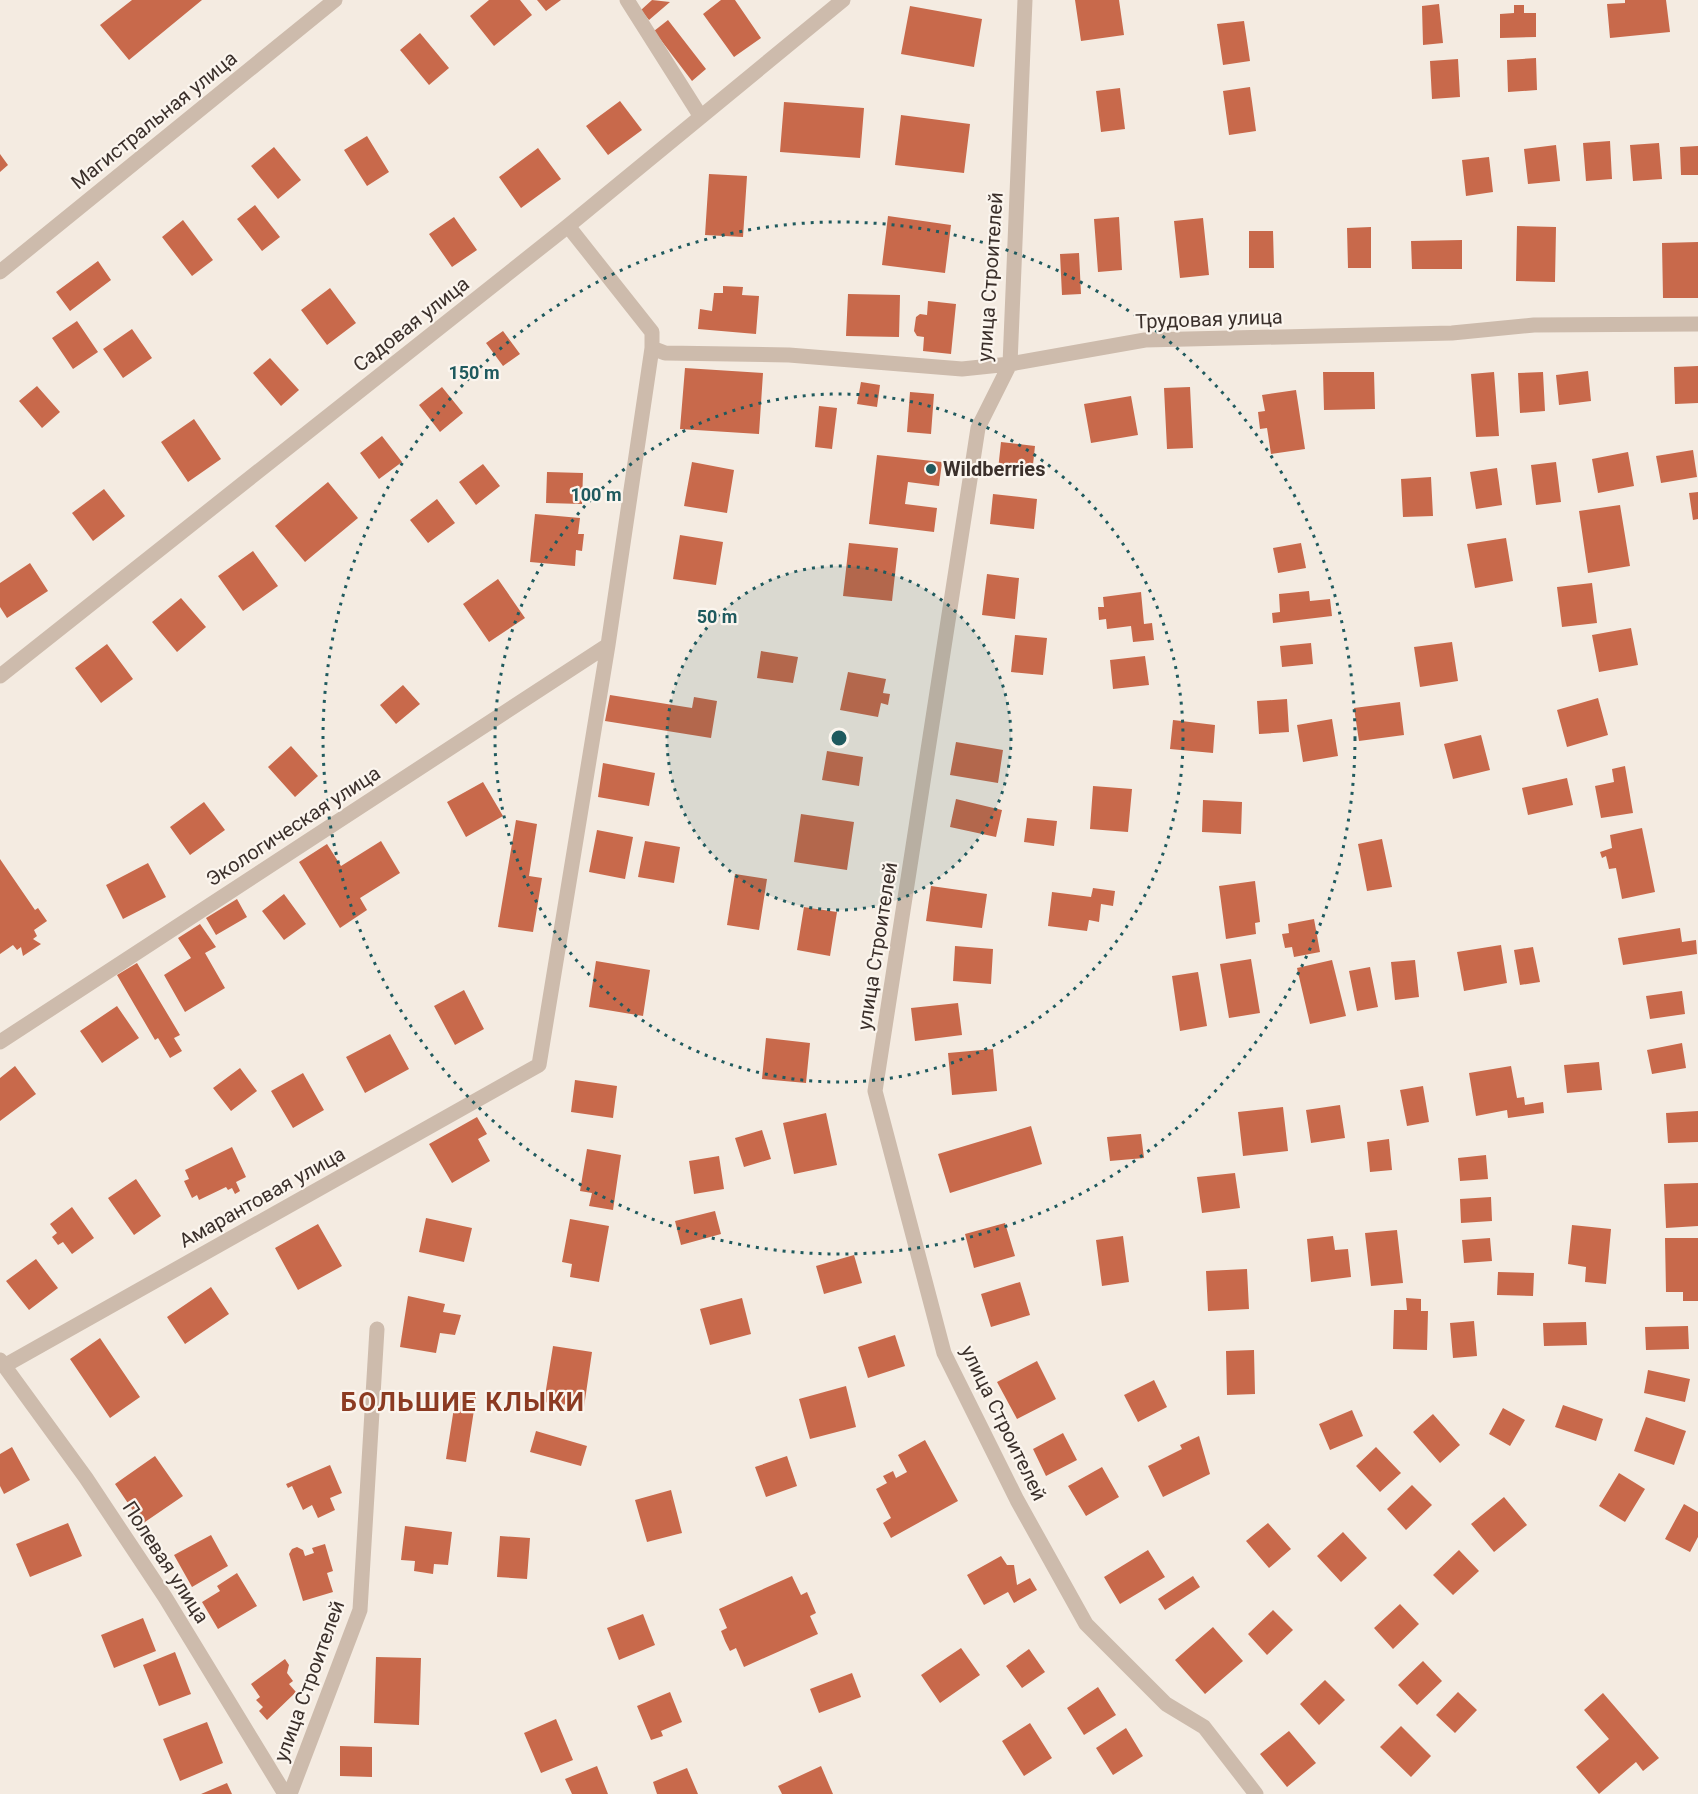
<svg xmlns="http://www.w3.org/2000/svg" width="1698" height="1794" font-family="Roboto,sans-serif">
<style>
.building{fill:#c8694b}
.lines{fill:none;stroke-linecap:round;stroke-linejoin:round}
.street{stroke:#cdbbac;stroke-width:15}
.ring{fill:none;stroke:#1f5a5e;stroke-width:3;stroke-dasharray:3 6}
.poi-dot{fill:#1f5a5e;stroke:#fbf5ee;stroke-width:2}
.labels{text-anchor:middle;stroke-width:4.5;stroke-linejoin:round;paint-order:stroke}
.street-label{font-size:20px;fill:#3b302b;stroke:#fbf5ee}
.poi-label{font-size:20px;font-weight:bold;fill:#3b302b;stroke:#fbf5ee;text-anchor:start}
.district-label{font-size:26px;font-weight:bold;letter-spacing:1.5px;fill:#8c3b22;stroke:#fbf5ee}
.centre{fill:#1f5a5e;stroke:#fbf5ee;stroke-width:3}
.ring-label{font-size:18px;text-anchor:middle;font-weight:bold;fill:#1f5a5e;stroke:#fbf5ee;stroke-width:4.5;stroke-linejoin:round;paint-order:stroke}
</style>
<rect width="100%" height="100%" fill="#f4ebe1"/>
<path class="building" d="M132 0H202L129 60 100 25Z
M489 0H520L532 15 494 46 470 16Z
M537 0H561L546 11Z
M652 0 670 2 649 20 641 10Z
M721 0H735L761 38 734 57 703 14Z
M1075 0H1119L1124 35 1081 41Z
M1625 0H1666L1670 32 1610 38 1607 4 1625 3Z
M1439 4 1443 43 1423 45 1422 6Z
M1514 5H1524V13H1536V37L1500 38V14L1514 13Z
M910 6 982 19 974 67 901 54Z
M668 20 706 69 692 81 654 31Z
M1244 21 1250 61 1223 65 1217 24Z
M420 33 449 68 429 85 400 50Z
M1536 58 1537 90 1508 92 1507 60Z
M1458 59 1460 97 1432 99 1430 61Z
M1250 87 1256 131 1229 135 1223 91Z
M1120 88 1125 129 1101 132 1096 91Z
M620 101 642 130 608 155 586 126Z
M784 102 864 108 860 158 780 152Z
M901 115 970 124 964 173 895 165Z
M367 136 389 172 367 186 344 150Z
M1610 141 1612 179 1586 181 1583 143Z
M1659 143 1662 179 1633 181 1630 145Z
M1556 145 1560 181 1528 184 1524 149Z
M1698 146V175H1681L1680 147Z
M274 147 301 180 278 199 251 166Z
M538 148 561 179 521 208 499 177Z
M0 154 8 165 0 172Z
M1489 157 1493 192 1466 196 1462 160Z
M709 174 747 176 743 237 705 235Z
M255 205 280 237 262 251 237 219Z
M888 216 951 225 945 273 882 265Z
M454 217 477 250 452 267 429 234Z
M1119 217 1122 270 1098 272 1094 219Z
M1203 218 1209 275 1180 278 1174 221Z
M183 220 213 260 192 276 162 237Z
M1517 226 1556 227 1555 282 1516 281Z
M1371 227V268H1348L1347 228Z
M1249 231H1273L1274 268H1249Z
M1462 240V269H1412L1411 241Z
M1698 242V298H1663L1662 243Z
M1079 253 1081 294 1062 295 1060 254Z
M98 261 111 280 70 311 56 292Z
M723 286 743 287 742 295 759 296 756 334 698 329 700 309 712 311 714 293H723Z
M330 288 356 323 327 345 301 310Z
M848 294 900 295 899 337 846 336Z
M928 301 956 304 951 354 923 351 924 337 917 336 914 331 916 317 920 314 927 315Z
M77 321 98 352 73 369 52 338Z
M132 329 152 358 123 378 103 349Z
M503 331 520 354 503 366 486 343Z
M270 358 299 390 281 406 253 373Z
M1698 366V403L1675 404 1674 367Z
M685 368 763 373 759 434 680 429Z
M1588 371 1591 401 1559 405 1556 375Z
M1323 372H1374L1375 409 1324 410Z
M1494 372 1499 436 1476 437 1471 374Z
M1543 372 1545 411 1520 413 1518 373Z
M861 382 880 385 877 407 857 404Z
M37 386 60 412 42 428 19 401Z
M442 387 463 413 440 432 419 405Z
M1190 387 1193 448 1167 449 1164 388Z
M1296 390 1305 449 1271 454 1267 428 1260 429 1258 412 1265 411 1262 395Z
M910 392 934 394 931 434 907 432Z
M1131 396 1138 435 1091 443 1084 404Z
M819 406 837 408 832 449 815 447Z
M194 419 221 459 188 482 161 442Z
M382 436 402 462 379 479 360 453Z
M1001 442 1035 446 1032 474 998 470Z
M1693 450 1697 477 1661 483 1656 456Z
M1628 452 1634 486 1598 493 1592 459Z
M877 455 942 462 939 486 908 482 905 504 937 508 934 532 869 524Z
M692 462 734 470 727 513 684 506Z
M1556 462 1561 502 1536 505 1531 465Z
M483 464 500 486 476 505 459 482Z
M1497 468 1502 505 1476 509 1470 472Z
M547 472 583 473 582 504 546 503Z
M1431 477 1433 516 1403 517 1401 479Z
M328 482 358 518 305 562 275 526Z
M104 489 125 516 93 541 72 513Z
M1698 492V519L1693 520 1689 493Z
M993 494 1037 499 1034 529 990 524Z
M437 499 455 523 428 543 410 520Z
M1620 505 1630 566 1588 573 1579 511Z
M535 514 580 518 578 534H584L582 551 576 550 575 566 530 562Z
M680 535 723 542 716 585 673 579Z
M1506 538 1513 581 1475 588 1467 544Z
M849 543 898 548 892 601 843 596Z
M1301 543 1306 568 1278 573 1273 548Z
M253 551 278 586 243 611 218 576Z
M30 563 48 591 7 618 0 607V583Z
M987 574 1019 578 1015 619 982 615Z
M498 579 525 618 489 642 463 604Z
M1592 583 1597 623 1562 627 1557 587Z
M1309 591 1310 601 1330 599 1332 616 1273 623 1272 613 1280 612 1279 594Z
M1141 592 1144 624 1152 623 1154 640 1133 642 1131 626 1107 629 1106 619 1099 620 1098 607H1104L1103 597Z
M181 598 206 627 177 652 152 622Z
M1631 628 1638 665 1599 672 1592 635Z
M1015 635 1047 638 1043 675 1011 672Z
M1452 642 1458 681 1420 687 1414 647Z
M1311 643 1313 664 1282 667 1280 646Z
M107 644 133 679 101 703 75 668Z
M761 651 798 657 793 683 757 678Z
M1145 656 1149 685 1113 689 1110 660Z
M848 672 886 679 883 693 890 694 888 705 881 703 878 717 840 710Z
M403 685 420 704 396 724 380 705Z
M610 695 692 708 694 697 717 701 711 738 605 721Z
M1598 698 1608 735 1567 747 1557 710Z
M1287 699 1289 732 1259 734 1257 701Z
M1400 702 1404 735 1359 741 1354 708Z
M1332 719 1338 756 1303 762 1297 725Z
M1173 720 1215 725 1213 753 1170 749Z
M1481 735 1490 770 1453 779 1444 744Z
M956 742 1003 750 998 783 950 775Z
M291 746 318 776 295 797 268 767Z
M827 751 863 757 859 786 822 780Z
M603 763 655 773 649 806 598 797Z
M1625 766 1633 813 1601 818 1595 786 1614 782 1612 769Z
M1567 778 1573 805 1528 815 1522 788Z
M483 782 503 816 466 837 447 802Z
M1093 786 1132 789 1128 832 1090 829Z
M956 799 1002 810 996 837 950 827Z
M1203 800 1242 802 1241 834 1202 832Z
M204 802 225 830 190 855 170 827Z
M801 814 854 822 847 870 794 862Z
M1027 818 1057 821 1054 846 1024 842Z
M516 820 537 824 529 876 542 878 533 932 498 927Z
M1642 828 1655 892 1622 899 1616 868 1609 869 1606 856 1602 858 1600 852 1612 848 1610 835Z
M597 830 633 837 625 879 589 872Z
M1382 839 1392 887 1367 891 1358 844Z
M381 841 400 873 360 898 367 910 340 928 299 862 327 844 341 866Z
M645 841 680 847 674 883 638 877Z
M0 859 35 910 38 908 47 921 34 930 37 936 33 939 41 944 23 956 21 947 17 950 13 945 0 954Z
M148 863 166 897 123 919 106 885Z
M735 874 767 879 759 930 727 925Z
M1255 881 1260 922 1255 923 1256 934 1226 939 1219 886Z
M931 886 987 894 982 928 926 921Z
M1093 888 1115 891 1113 906 1101 904 1099 922 1089 920 1087 931 1048 926 1052 892 1091 897Z
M284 894 306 924 284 940 262 911Z
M237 899 247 917 216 935 206 918Z
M804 907 837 912 830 956 797 950Z
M1314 919 1320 952 1294 957 1292 947 1285 948 1282 934 1289 933 1288 924Z
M200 924 216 947 205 953 225 988 185 1012 164 975 191 958 178 938Z
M1680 928 1682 942 1696 940 1697 954 1623 965 1618 938Z
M1501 945 1507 983 1464 991 1457 952Z
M955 946 993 949 991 984 953 981Z
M1533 947 1540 982 1520 985 1514 950Z
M1251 959 1260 1013 1229 1018 1220 964Z
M1332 960 1346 1016 1310 1024 1297 968Z
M1415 960 1419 997 1395 1000 1391 962Z
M596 961 650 970 643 1016 589 1007Z
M137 963 180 1035 174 1038 182 1051 170 1058 158 1038 155 1040 117 975Z
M1370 967 1378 1007 1357 1011 1349 971Z
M1198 972 1207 1026 1180 1031 1172 976Z
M464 990 484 1029 455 1045 434 1006Z
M1682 991 1685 1014 1650 1019 1646 996Z
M958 1003 962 1035 915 1041 911 1008Z
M117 1006 139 1038 102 1063 80 1031Z
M390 1034 409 1069 365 1093 346 1057Z
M766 1038 810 1043 806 1083 762 1079Z
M1682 1043 1686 1068 1652 1074 1647 1050Z
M993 1049 997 1091 952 1095 948 1053Z
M1599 1062 1602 1090 1567 1093 1564 1065Z
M15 1066 36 1094 0 1121V1078Z
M1511 1066 1517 1098 1524 1097 1525 1105 1543 1102 1544 1113 1508 1118 1507 1110 1476 1116 1469 1073Z
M240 1068 257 1091 231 1111 213 1088Z
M303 1073 324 1110 293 1128 271 1091Z
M575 1080 617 1086 613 1118 571 1112Z
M1423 1086 1429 1122 1407 1126 1400 1090Z
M1340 1105 1345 1138 1311 1143 1306 1110Z
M1283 1107 1288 1151 1243 1156 1238 1112Z
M1698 1111V1142L1668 1143 1666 1113Z
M826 1113 837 1165 794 1174 783 1123Z
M477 1117 487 1134 478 1139 490 1161 452 1183 429 1144Z
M1031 1126 1042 1164 950 1193 938 1154Z
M762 1130 771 1159 744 1167 735 1138Z
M1141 1134 1144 1158 1110 1161 1107 1137Z
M1389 1139 1392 1170 1370 1172 1367 1142Z
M232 1147 246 1177 236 1182 240 1191 235 1194 232 1188 228 1190 226 1187 199 1200 197 1195 192 1198 184 1181 189 1179 185 1170Z
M587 1149 621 1155 613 1210 589 1206 592 1193 580 1191Z
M1486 1155 1488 1179 1460 1181 1458 1158Z
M719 1156 724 1189 694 1194 689 1161Z
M1235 1173 1240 1208 1202 1213 1197 1177Z
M136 1179 161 1216 134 1235 108 1198Z
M1698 1183V1226L1666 1228 1664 1184Z
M1491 1197 1492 1221 1461 1223 1460 1199Z
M72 1207 94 1238 72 1254 63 1242 58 1245 52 1237 57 1233 50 1224Z
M715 1211 721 1234 681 1245 675 1221Z
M426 1218 472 1228 464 1262 419 1252Z
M570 1219 609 1226 599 1282 570 1277 572 1264 562 1262Z
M1005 1223 1015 1256 974 1268 965 1234Z
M318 1224 342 1266 298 1290 275 1248Z
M1572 1225 1611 1229 1606 1284 1585 1282 1586 1267 1568 1264Z
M1397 1230 1403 1283 1371 1286 1365 1233Z
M1123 1236 1129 1282 1102 1286 1096 1240Z
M1333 1236 1335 1250 1348 1249 1351 1277 1311 1282 1307 1239Z
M1490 1238 1492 1261 1464 1263 1462 1240Z
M1665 1238H1698V1301H1683V1292H1666Z
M854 1255 862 1283 824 1294 816 1266Z
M36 1259 58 1288 29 1310 6 1281Z
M1247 1269 1249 1309 1208 1311 1206 1271Z
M1498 1272 1534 1273 1533 1296 1497 1295Z
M1020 1282 1030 1315 991 1327 981 1294Z
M211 1287 229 1314 185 1344 167 1317Z
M408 1296 445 1304 443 1312 461 1315 455 1335 440 1333 436 1353 400 1347Z
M742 1298 751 1334 710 1345 700 1309Z
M1406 1298 1421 1299V1311H1428L1427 1350 1393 1349 1394 1310H1407Z
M1474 1321 1477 1356 1453 1358 1450 1323Z
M1586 1322 1587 1345 1544 1346 1543 1323Z
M1688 1326 1689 1349 1646 1350 1645 1327Z
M895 1335 905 1366 868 1378 858 1347Z
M100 1338 140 1397 110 1418 70 1359Z
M553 1346 592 1352 584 1407 544 1402Z
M1254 1350 1255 1394 1227 1395 1226 1351Z
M1037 1361 1056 1399 1017 1419 997 1382Z
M1648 1370 1690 1379 1685 1402 1644 1393Z
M1154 1380 1167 1407 1138 1422 1124 1395Z
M846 1386 856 1427 810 1439 799 1399Z
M456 1395 476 1397 466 1462 446 1459Z
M1563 1405 1603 1419 1596 1441 1555 1427Z
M1503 1408 1525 1420 1510 1446 1489 1434Z
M1352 1410 1363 1436 1330 1450 1319 1424Z
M1433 1414 1460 1445 1440 1463 1413 1432Z
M1646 1417 1686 1431 1674 1465 1634 1451Z
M536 1431 587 1446 581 1466 530 1452Z
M1063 1433 1077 1460 1046 1476 1033 1449Z
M1199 1436 1210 1474 1163 1497 1148 1466 1182 1449 1180 1445Z
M925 1440 958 1501 891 1538 883 1523 891 1518 876 1489 887 1483 883 1476 893 1471 896 1478 907 1472 898 1455Z
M12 1447 30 1480 4 1494 0 1486V1454Z
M1376 1447 1401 1473 1380 1492 1356 1466Z
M155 1456 183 1496 142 1524 115 1484Z
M787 1456 797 1486 766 1497 755 1467Z
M330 1465 342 1493 330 1498 335 1510 318 1518 312 1505 303 1510 292 1486 288 1488 286 1484Z
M1102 1467 1119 1497 1086 1516 1068 1486Z
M1619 1473 1645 1489 1625 1522 1599 1506Z
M1412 1485 1432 1505 1406 1530 1387 1509Z
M671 1490 682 1533 647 1542 635 1500Z
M1504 1497 1527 1525 1494 1552 1471 1524Z
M1684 1504 1698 1512V1537L1690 1552 1665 1539Z
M68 1523 82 1556 30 1577 16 1544Z
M1268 1523 1291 1549 1269 1568 1246 1541Z
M405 1526 452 1532 448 1565 434 1564 433 1574 414 1571 415 1561 401 1560Z
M1343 1532 1367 1558 1341 1582 1317 1556Z
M211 1535 228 1566 192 1587 174 1555Z
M500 1536 530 1538 527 1579 497 1577Z
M325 1544 333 1571 327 1573 333 1592 303 1601 289 1554 292 1549 297 1547 303 1550 305 1556 314 1553 312 1548Z
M1148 1550 1165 1577 1120 1604 1104 1577Z
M1459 1550 1479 1571 1453 1595 1433 1575Z
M1001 1556 1007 1565H1014L1017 1585 1030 1578 1037 1590 1014 1603 1008 1592 984 1605 967 1575Z
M237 1573 257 1606 218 1629 202 1602 220 1591 217 1586Z
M792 1576 801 1595 807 1592 816 1613 810 1616 818 1634 744 1667 736 1648 730 1651 725 1641 721 1631 727 1628 719 1609Z
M1193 1576 1200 1587 1165 1610 1158 1599Z
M1400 1604 1419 1624 1393 1649 1374 1628Z
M1273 1610 1293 1630 1267 1655 1248 1634Z
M643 1614 655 1645 619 1660 607 1628Z
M143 1618 156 1651 114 1668 101 1635Z
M1213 1627 1243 1661 1205 1694 1175 1660Z
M961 1648 980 1675 940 1703 921 1675Z
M1029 1649 1045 1672 1022 1688 1006 1666Z
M175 1652 191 1694 159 1706 143 1665Z
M376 1657 421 1658 419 1725 374 1723Z
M285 1659 289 1665 287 1673 293 1681 289 1684 296 1692 267 1720 259 1711 263 1707 256 1700 260 1697 251 1684Z
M1423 1661 1442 1681 1417 1705 1398 1685Z
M852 1673 861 1697 819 1713 810 1689Z
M1325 1680 1345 1700 1319 1725 1300 1704Z
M1098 1687 1116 1715 1084 1735 1067 1708Z
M670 1692 682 1722 661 1731 663 1736 651 1740 637 1706Z
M1458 1692 1477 1710 1455 1733 1436 1715Z
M1603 1693 1659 1758 1643 1771 1636 1762 1599 1794 1576 1767 1609 1739 1584 1710Z
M556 1719 573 1760 541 1773 524 1733Z
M207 1722 223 1763 180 1781 163 1739Z
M1030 1723 1052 1758 1024 1776 1002 1741Z
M1401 1726 1431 1756 1411 1777 1380 1747Z
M1126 1728 1143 1756 1113 1775 1096 1748Z
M1289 1731 1316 1763 1287 1787 1260 1754Z
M340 1746 372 1747V1777L340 1776Z
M597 1766 608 1794H572L565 1779Z
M821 1766 833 1794H782L778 1786Z
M687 1768 698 1794H657L653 1782Z
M227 1783 232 1794H201Z"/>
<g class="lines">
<path class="street" d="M627 0 701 117
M1025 0 1010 364 978 428 875 1091 944 1353 1017 1500 1086 1624 1166 1704 1204 1727 1256 1794
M0 272 335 0
M652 348 665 353 789 355 962 369 1010 364 1145 340 1452 333 1534 325 1698 324
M0 676 568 226 843 0
M0 1042 608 645
M0 1360 86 1478 165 1597 285 1794
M4 1366 539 1065 608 645 652 348V332L568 226
M290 1794 360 1610 377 1329"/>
</g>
<circle cx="839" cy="738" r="172" fill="#1f5a5e" fill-opacity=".12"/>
<g class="ring">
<circle cx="839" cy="738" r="172"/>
<circle cx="839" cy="738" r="344"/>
<circle cx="839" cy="738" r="516"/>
</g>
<circle class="poi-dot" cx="931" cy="469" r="6"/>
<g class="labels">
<g class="street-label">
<text transform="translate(154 120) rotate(-39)" y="7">Магистральная улица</text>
<text transform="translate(990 277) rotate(-86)" y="7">улица Строителей</text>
<text transform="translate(1209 319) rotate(-2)" y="7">Трудовая улица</text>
<text transform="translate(411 324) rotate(-38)" y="7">Садовая улица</text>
<text transform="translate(293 826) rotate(-33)" y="7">Экологическая улица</text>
<text transform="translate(877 946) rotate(-81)" y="7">улица Строителей</text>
<text transform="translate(262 1197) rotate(-29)" y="7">Амарантовая улица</text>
<text transform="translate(1004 1423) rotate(64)" y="7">улица Строителей</text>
<text transform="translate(166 1562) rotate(57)" y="7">Полевая улица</text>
<text transform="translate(309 1681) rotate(-70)" y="7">улица Строителей</text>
</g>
<g class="poi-label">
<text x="943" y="476">Wildberries</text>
</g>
<g class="district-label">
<text x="463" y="1411">БОЛЬШИЕ КЛЫКИ</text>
</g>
</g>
<circle cx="839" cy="738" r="9" class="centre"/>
<g class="ring-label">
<text x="474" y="379">150 m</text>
<text x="596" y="501">100 m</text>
<text x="717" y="623">50 m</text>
</g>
</svg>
